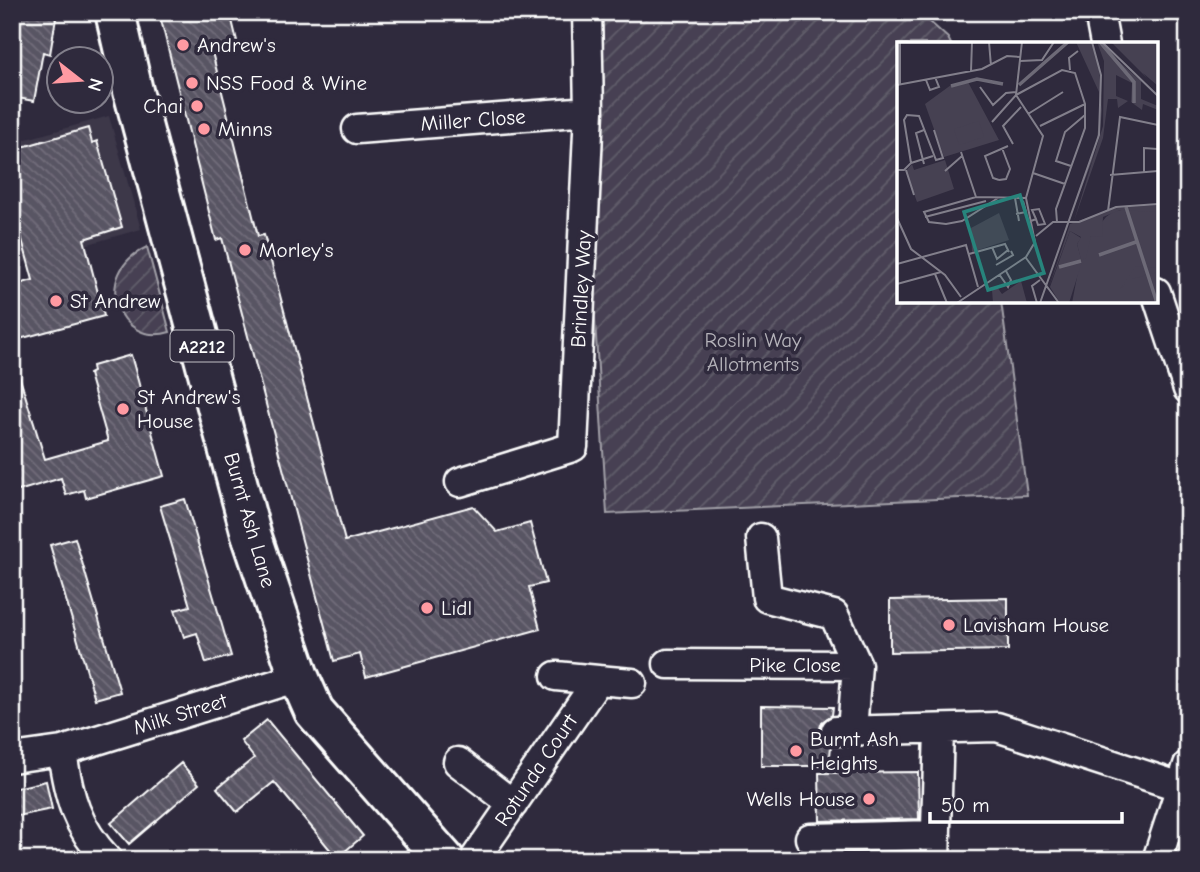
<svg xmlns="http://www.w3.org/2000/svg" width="1200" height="872" font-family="'Comic Neue',sans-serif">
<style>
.built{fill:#3c3749}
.garden{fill:url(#garden-furrows);stroke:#a2a0a8;stroke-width:2}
.building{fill:url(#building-back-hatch);stroke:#fff;stroke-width:2}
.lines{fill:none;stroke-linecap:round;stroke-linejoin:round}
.street-casing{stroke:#fff;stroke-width:33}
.primary-casing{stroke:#fff;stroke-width:44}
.street{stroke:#2f2a3d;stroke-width:28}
.primary{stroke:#2f2a3d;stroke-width:38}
.poi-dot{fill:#ff9aa2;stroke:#2f2a3d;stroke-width:2.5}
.labels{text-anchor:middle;stroke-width:7;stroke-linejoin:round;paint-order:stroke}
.shield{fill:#2f2a3d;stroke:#c1bfc5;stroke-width:2}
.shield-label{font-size:19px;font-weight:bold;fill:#fff}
.poi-label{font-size:21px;fill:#fff;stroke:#2f2a3d;text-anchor:start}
.street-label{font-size:21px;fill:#fff;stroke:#2f2a3d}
.park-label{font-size:21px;fill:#b5b3ba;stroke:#2f2a3d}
.inset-river{fill:none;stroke:#6d6a77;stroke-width:3.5}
.inset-road{fill:none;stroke:#827f8b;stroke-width:2}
.view{fill:#27847c;fill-opacity:0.15;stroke:#27847c;stroke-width:3.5}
.inset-edge{fill:none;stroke:#fff;stroke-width:3.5}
</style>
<defs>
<pattern id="garden-furrows" width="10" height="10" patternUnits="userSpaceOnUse" patternTransform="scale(1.75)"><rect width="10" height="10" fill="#464152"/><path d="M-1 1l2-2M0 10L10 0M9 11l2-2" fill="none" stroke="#625e6c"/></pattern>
<pattern id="building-back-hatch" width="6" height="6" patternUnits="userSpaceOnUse" patternTransform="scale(1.75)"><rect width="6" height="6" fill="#595564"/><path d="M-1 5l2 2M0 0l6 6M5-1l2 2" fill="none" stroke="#726e7b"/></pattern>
</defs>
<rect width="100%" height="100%" fill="#2f2a3d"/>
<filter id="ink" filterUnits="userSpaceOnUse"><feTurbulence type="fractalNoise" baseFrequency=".0143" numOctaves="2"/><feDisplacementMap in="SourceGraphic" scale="14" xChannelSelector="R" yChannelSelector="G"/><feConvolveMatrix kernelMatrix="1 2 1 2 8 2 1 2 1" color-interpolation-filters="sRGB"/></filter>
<g filter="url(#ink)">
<path class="built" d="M109 116 141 229 12 266V143Z"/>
<path class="garden" d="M601 12H919L948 38 951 44H899V301H1001L1027 495 607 514 591 256 602 165 604 100Z
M147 247 170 332C119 348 89 274 147 247Z"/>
<path class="building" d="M12 12H57L50 54 43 52 34 101 12 97Z
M159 12H230L237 41 211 48 258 236 264 235 345 541 473 506 497 532 530 523 546 583 529 587 540 629 366 677 360 654 334 661 222 238 216 240Z
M88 128 92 143 97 141 122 227 84 239 104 316 12 341V286L33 280 18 225 12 226V150Z
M131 355 164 476 86 498 84 490 66 495 61 478 12 493V370L17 369 45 459 108 441 89 374 93 372 92 366Z
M185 499 231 656 206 663 197 633 184 637 175 610 190 606 160 506Z
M75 538 120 692 95 699 50 545Z
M1008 598V650L890 652V600Z
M761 706 833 707 832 715 822 722 819 731 822 740 831 746 829 766H761Z
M267 720 363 836 337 858 274 782 237 812 217 788 254 758 241 741Z
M181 763 199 784 129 844 111 823Z
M918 772 919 819 820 821 819 773Z
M46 781 52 809 12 817V789Z"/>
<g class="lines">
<g class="street-casing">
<path id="street" d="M1099 12 1105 44
M357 129 589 111
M1156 292 1188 389
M460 482 573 447 589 111 587 12
M761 538 767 598 834 615 857 665
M668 664 857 665 852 731
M556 676 598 680
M836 731 997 727 1181 787
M62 751C68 795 76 827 108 860
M12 758 62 751 299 677
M458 762 513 804
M810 838 936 835
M474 860 598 680 632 683
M935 860 939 730
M1157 860 1188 765"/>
</g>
<g class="primary-casing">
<path id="primary" d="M115 12 133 91 251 534 299 677 314 711 445 860"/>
</g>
<use href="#street" class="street"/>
<use href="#primary" class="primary"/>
</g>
</g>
<g class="poi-dot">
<circle cx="183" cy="45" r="7"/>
<circle cx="192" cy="83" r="7"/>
<circle cx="197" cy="106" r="7"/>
<circle cx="204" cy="129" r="7"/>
<circle cx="245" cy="250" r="7"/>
<circle cx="56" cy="301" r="7"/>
<circle cx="123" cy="409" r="7"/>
<circle cx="427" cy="608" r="7"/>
<circle cx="949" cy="625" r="7"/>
<circle cx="796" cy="751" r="7"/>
<circle cx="869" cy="799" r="7"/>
</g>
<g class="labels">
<rect class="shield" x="170.5" y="330.5" width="63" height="31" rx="5"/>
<g class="shield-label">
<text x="202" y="353">A2212</text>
</g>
<g class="poi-label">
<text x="197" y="52">Andrew's</text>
<text x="206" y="90">NSS Food &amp; Wine</text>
<text x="183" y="113" text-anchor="end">Chai</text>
<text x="218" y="136">Minns</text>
<text x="259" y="257">Morley's</text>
<text x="70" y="308">St Andrew</text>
<text x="137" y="404">St Andrew's<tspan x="137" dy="24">House</tspan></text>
<text x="441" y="615">Lidl</text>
<text x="963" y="632">Lavisham House</text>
<text x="810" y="746">Burnt Ash<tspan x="810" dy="24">Heights</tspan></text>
<text x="855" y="806" text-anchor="end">Wells House</text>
</g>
<g class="street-label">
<text transform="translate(473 120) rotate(-4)" y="7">Miller Close</text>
<text transform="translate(581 289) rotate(-87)" y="7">Brindley Way</text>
<text transform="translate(250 520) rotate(74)" y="7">Burnt Ash Lane</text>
<text x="795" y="672">Pike Close</text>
<text transform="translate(180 714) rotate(-17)" y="7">Milk Street</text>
<text transform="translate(536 770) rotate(-56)" y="7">Rotunda Court</text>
</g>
<g class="park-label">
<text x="753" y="347">Roslin Way<tspan x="753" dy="24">Allotments</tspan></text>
</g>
</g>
<g transform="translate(897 42)">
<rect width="261" height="261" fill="#2f2a3d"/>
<path d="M48 118 57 147 20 160 9 129 15 122 17 128ZM261 163V261H175L186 204 209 175 217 169Z" fill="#464152"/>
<path d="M179 0H194L202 22 205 68 203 89 200 100 195 119 172 179 199 101 203 75 202 50ZM200 0 244 39V57L261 64V68L246 62 245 68 234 60 235 41 219 33V54L231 59 221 66 220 57H211L206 96 177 179 206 84 207 19ZM261 163 259 170 223 168 206 175 205 195 194 194 189 216 184 218 180 202 184 195 173 189 152 245 173 182 218 166ZM239 224 261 226V230L235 237 223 247Z" fill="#464152"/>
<path d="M214 0H261V44L246 31 250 36ZM71 40 102 98 47 115 28 62 54 43ZM124 239 130 261H96L95 248 100 245 105 252Z" fill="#464152"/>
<path d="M102 171 112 198 75 210 74 186ZM173 189 184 196 180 202 185 220 172 261H163L153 245Z" fill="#464152"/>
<path d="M82 79 87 95 62 103 57 87Z" fill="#464152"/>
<path class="inset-river" d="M203 0 237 40M237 39V61M122 43 171 0M54 44 80 37 106 42M229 165 260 261M202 213 239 200M162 225 184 219"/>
<path class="inset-road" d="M92 0 94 24M205 0 261 54M123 19 145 18 157 0M173 28 172 16 181 9M74 29 75 0M29 38 33 48 42 45 38 35M0 43 85 27 110 14 123 15M3 43V0M83 45 96 63 109 51 119 50M131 72 166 50M95 80 119 53 165 28 178 31 188 62V86L159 167 160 180M143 84 188 62M116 102 106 84 124 65M64 110 79 155M14 121 36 114M27 122 19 91 27 88M174 124 159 119 168 90 188 73M0 128H7L14 121 7 78 10 73 22 74 39 118 46 116 37 88M9 128 17 153M48 129 65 114M247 130V106L261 107M136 131 168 142M213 133 261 129M102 138 96 136 88 114 111 104M102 138 109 137 113 127 105 106M101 156 65 179 49 182 32 180 27 170 79 155 129 156M118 156 122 179M211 169 223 75 261 83M119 172 129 170 126 159M28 175 89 159M0 176 14 207 48 233 64 255M134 179 139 177 135 168 142 167 148 182 141 183 139 177M139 194 156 180H182L219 165 261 162M95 205 100 217 111 208M72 212 108 202 112 210M129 216 162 261M0 222 69 203 81 245M99 223 116 213 114 209M38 232 50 261M102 232 111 245 114 238 109 229M0 242 44 230M60 261 129 215 138 200 129 156 146 94 119 53 125 0M140 261 135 244 143 238M143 261 202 93 204 33 195 0"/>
<path class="view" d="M123 153 147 231 91 248 67 170Z"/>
<rect width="261" height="261" class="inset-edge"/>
</g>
<rect width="1200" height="872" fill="none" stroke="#2f2a3d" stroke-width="42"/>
<rect x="21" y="21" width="1158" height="830" fill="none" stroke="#fff" stroke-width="2.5" filter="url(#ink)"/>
<g transform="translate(80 80) rotate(107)"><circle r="33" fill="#2f2a3d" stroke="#827f8b" stroke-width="2"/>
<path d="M0-5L12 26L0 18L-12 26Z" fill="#ff9aa2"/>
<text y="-10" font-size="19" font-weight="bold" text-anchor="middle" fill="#ffffff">N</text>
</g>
<path d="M930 812v10h192v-10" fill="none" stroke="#ffffff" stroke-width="3.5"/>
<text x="941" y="812" font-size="21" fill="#ffffff" stroke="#2f2a3d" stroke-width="5" paint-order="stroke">50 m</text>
</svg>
